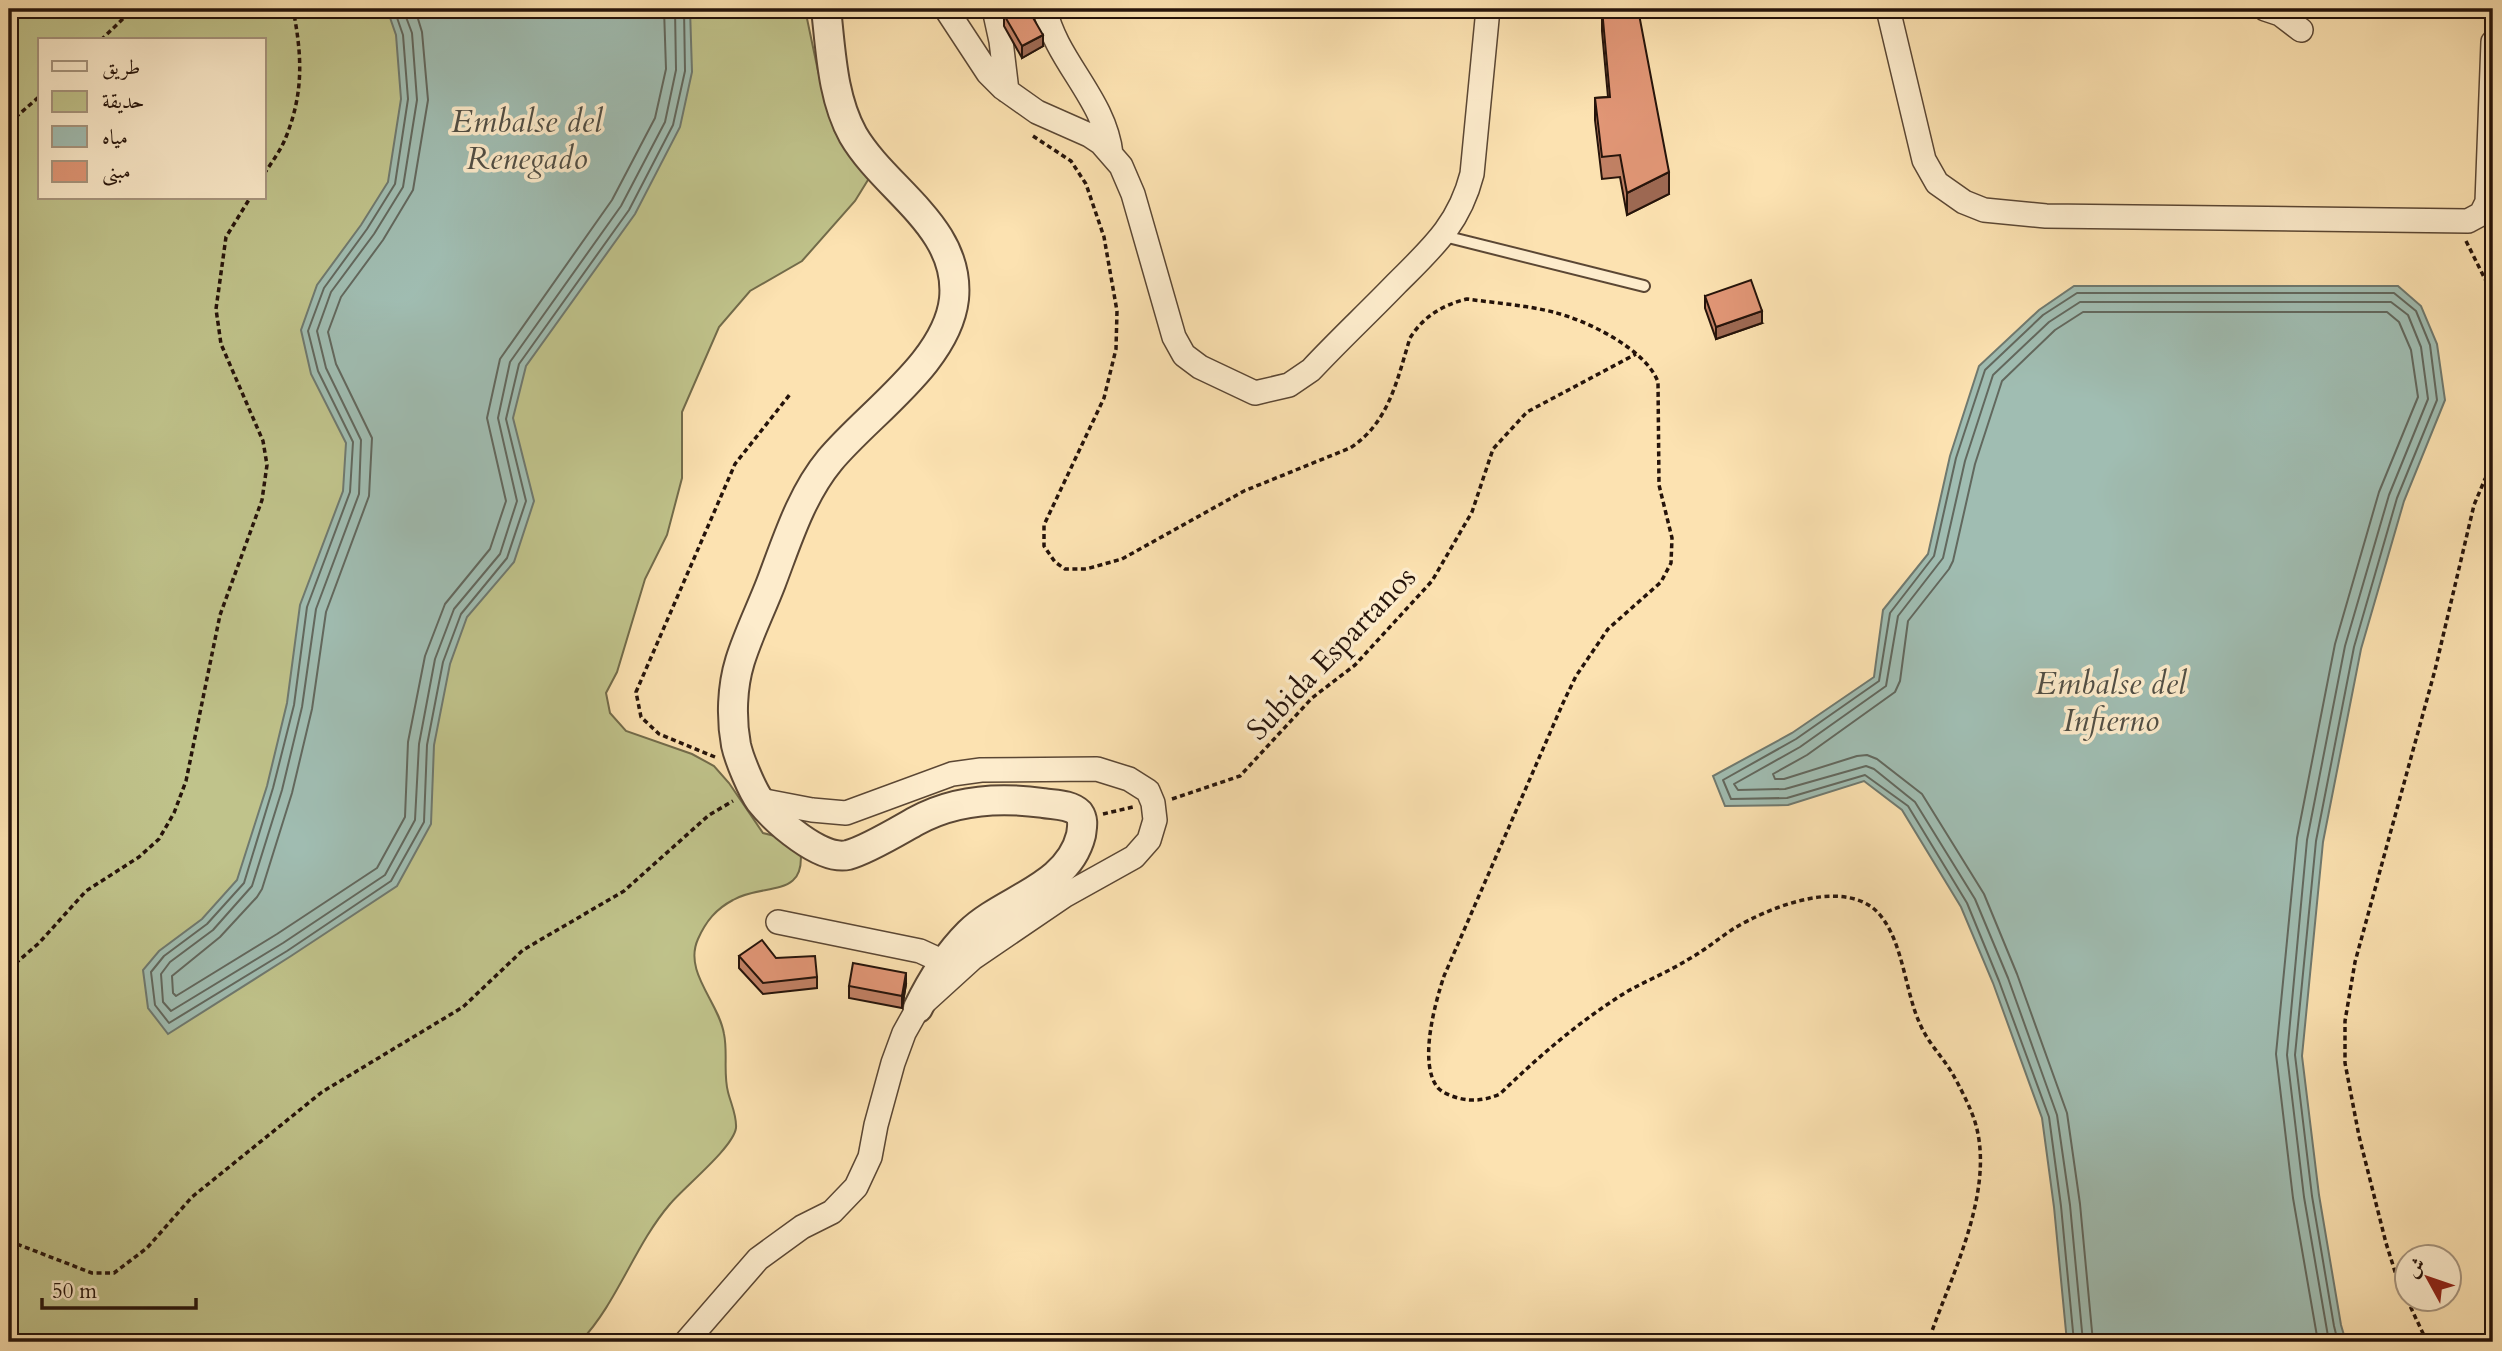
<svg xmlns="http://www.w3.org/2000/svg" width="2502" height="1351" font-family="Cardo,Amiri,serif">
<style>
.green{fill:#c0c38b;stroke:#726b4a;stroke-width:2;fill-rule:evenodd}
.water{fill:#a0bdb2;stroke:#6f796f;stroke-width:2}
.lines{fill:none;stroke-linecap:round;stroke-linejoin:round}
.shore{stroke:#62685e;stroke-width:2}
.service-casing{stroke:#5b4734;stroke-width:14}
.minor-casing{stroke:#5b4734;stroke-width:26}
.tertiary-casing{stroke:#5b4734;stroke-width:32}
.path{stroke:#25130a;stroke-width:3.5;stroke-dasharray:5 3.5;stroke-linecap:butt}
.service{stroke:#fdeccc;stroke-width:10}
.minor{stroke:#fdeccc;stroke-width:23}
.tertiary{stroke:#fdeccc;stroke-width:28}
.wall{fill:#c28165;stroke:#25130a;stroke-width:2}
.shaded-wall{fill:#9e6953;stroke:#25130a;stroke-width:2}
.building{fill:#e19676;stroke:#25130a;stroke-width:2}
.labels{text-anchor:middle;stroke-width:7;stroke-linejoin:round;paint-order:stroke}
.street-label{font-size:30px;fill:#25130a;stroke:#fdeccc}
.water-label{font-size:32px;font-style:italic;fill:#504e45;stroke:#fdeccc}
</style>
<rect width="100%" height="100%" fill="#fce2b1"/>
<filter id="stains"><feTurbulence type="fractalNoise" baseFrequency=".00286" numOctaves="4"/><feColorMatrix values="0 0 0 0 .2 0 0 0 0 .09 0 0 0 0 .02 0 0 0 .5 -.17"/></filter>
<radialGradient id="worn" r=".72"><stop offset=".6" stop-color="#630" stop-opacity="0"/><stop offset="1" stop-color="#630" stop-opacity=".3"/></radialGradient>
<path class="green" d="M9 9H805L818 71 835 132 871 175 855 201 802 261 750 291 719 327 682 412V478L667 535 645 579 617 672 606 693 610 713 626 731 692 754 714 766 729 783 763 833 791 840 800 847C808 900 764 882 733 900 716 909 706 921 698 939 683 972 719 1002 724 1034 728 1053 723 1073 728 1092 731 1104 737 1116 736 1128 733 1148 684 1187 670 1204 634 1246 618 1302 580 1342H9ZM40 40H264V198H40Z"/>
<path class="water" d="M387 9H690L692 72 680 127 635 214 526 366 513 418 534 501 514 562 467 617 450 664 434 745 431 824 397 886 291 956 168 1034 148 1008 143 970 159 951 202 919 237 880 267 786 287 703 300 605 343 491 346 443 311 374 301 330 317 285 361 225 388 182 401 99 396 35Z
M2074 286H2398L2421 306 2437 344 2445 400 2404 501 2361 649 2323 842 2302 1056 2319 1195 2341 1325 2346 1342H2067L2054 1207 2042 1118 1993 983 1961 907 1902 810 1864 781 1788 805 1725 806 1713 776 1792 733 1874 677 1883 610 1928 554 1950 456 1979 366 2039 310Z"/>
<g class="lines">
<path class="shore" d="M394 9 403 35 408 99 395 184 367 229 324 288 308 331 318 371 353 442 350 492 307 607 294 705 273 788 244 883 207 924 164 956 151 972 155 1005 169 1023 287 951 391 881 424 822 427 745 443 662 461 614 507 558 526 501 506 419 519 364 629 210 673 125 685 71 684 9
M403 9 412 33 417 100 403 187 374 234 331 292 317 331 326 368 361 440 359 494 316 609 302 707 282 790 252 886 213 930 170 962 161 974 163 1002 171 1011 283 943 385 875 415 820 419 744 435 659 454 609 500 554 517 501 498 418 510 362 621 206 665 122 676 70 675 9
M415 9 422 32 428 100 413 190 383 240 341 297 328 332 336 364 372 438 369 496 326 612 312 709 292 793 262 889 257 897 220 937 172 976 173 993 176 996 277 934 377 868 405 817 408 742 425 656 445 604 490 549 506 501 487 418 500 359 612 200 655 118 666 69 664 9
M2074 1342 2061 1206 2049 1117 1999 981 1967 903 1908 806 1865 775 1787 798 1731 799 1723 780 1796 739 1879 681 1890 613 1934 556 1956 458 1985 370 2043 315 2077 293H2394L2416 311 2430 345 2437 400 2397 498 2354 647 2316 841 2295 1055 2312 1196 2334 1326 2338 1342
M2083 1342 2070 1205 2057 1115 2008 978 1975 899 1915 802 1874 769 1866 766 1785 789 1738 790 1734 784 1800 747 1886 686 1898 616 1943 558 1965 461 1993 375 2049 322 2080 302H2391L2408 315 2421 347 2428 399 2389 495 2345 646 2307 840 2287 1055 2304 1197 2329 1342
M2093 1342 2080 1204 2067 1113 2017 974 1984 894 1922 794 1877 759 1867 755 1857 756 1784 779H1775L1773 774 1807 755 1895 692 1900 681 1908 621 1949 569 1953 561 1975 464 2002 381 2055 330 2083 312H2387L2399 322 2411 350 2418 397 2379 492 2335 644 2297 838 2276 1054 2293 1198 2318 1342"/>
<g class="service-casing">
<path id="service" d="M1444 236 1644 286"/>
</g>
<g class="minor-casing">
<path id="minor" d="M946 9 988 73 1003 88 1037 112 1089 135 1101 143 1121 166 1133 194 1174 337 1184 355 1200 367 1255 393 1289 385 1311 370C1339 340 1368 313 1396 284 1431 249 1459 225 1472 174L1488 9
M994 9 1001 41 1007 91
M1045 9C1056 61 1105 99 1111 154
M1888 9 1924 160 1937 183 1964 202 1984 210 2046 216 2468 221 2481 214 2487 202 2493 42
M2265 9 2280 14 2301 30
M778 922 920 951 944 962
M686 1342 758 1259 802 1227 832 1212 856 1187 870 1157 876 1125 893 1063 904 1033 918 1008 973 958 1064 896 1134 857 1149 840 1155 820 1153 803 1148 791 1129 779 1097 769 981 770 952 774 846 813 812 810 759 800"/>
</g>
<g class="tertiary-casing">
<path id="tertiary" d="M826 9C831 51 832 97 853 135 885 190 961 227 954 299 947 362 869 413 830 460 801 495 787 541 771 583 761 609 748 635 740 661 732 687 731 718 736 745 739 759 752 790 760 801 776 821 821 861 848 855 867 850 898 831 916 821 954 800 1000 797 1043 803 1054 805 1070 804 1079 813 1084 820 1082 827 1081 835 1068 888 1004 899 969 933 947 955 931 981 918 1008"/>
</g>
<path class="path" d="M101 40 133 9
M9 123 40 96
M1033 136 1071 161 1086 184 1104 237 1117 311 1116 349 1104 398 1044 525V546L1055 562 1065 569H1086L1122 559 1244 491 1350 448C1389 423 1397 380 1410 338 1423 317 1442 305 1467 299 1495 303 1525 305 1553 312 1586 320 1646 349 1658 382L1659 485 1672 538 1671 563 1661 582 1608 629 1576 676 1563 703 1444 976C1435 1003 1418 1064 1438 1088 1443 1093 1451 1096 1458 1098 1473 1102 1486 1100 1500 1094 1540 1055 1581 1020 1628 991 1648 980 1670 971 1689 959 1705 950 1718 939 1733 929 1768 908 1836 880 1873 908 1903 933 1904 990 1920 1024 1928 1043 1942 1056 1952 1073 1959 1085 1966 1099 1971 1111 2000 1179 1955 1267 1932 1331L1931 1342
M264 174C272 162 281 150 286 137 304 92 302 55 293 9
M2466 241 2493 295
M715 757 659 734 641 717 636 692 735 464 791 393
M1172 799 1240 776 1312 698 1355 665 1432 581 1472 512 1493 449 1527 412 1636 354
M1103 814 1133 807
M9 969 39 943 86 891 139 857 159 839 174 813 186 781 220 615 262 500 267 465 263 441 221 344 216 309 226 237 250 198
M9 1241 92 1273H114L147 1248 192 1197 322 1092 463 1007 523 950 624 891 709 815 733 801
M2427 1342 2397 1278 2386 1243 2359 1136 2345 1063V1021L2355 962 2435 670 2474 505 2485 479 2493 465"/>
<use href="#service" class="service"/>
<use href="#minor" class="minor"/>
<use href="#tertiary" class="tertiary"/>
</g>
<path class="wall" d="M1602 9 1669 194 1627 215 1620 177 1602 179 1595 120V98L1608 97 1602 31Z
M1004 15 1043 46 1022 58 1004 26Z
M1705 296 1762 323 1716 339 1705 308Z
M739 956 776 958 817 977V988L763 994 739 968Z
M906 984 902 1008 849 998V986Z"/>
<path class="shaded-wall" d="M1043 35V46L1022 58V46Z
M1669 172V194L1627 215V193Z
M1762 311V323L1716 339V327Z
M906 973V984L902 1008V996Z"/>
<path class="building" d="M1015 9H1028L1043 35 1022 46 1004 15Z
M1602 9H1638L1669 172 1627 193 1620 155 1602 157 1595 98 1610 97Z
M1751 280 1762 311 1716 327 1705 296Z
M762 940 776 958 815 956 817 977 763 983 739 956Z
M853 963 906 973 902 996 849 986Z"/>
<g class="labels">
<g class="street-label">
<text transform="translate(1331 653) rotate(-46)" y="10">Subida Espartanos</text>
</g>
<g class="water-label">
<text x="527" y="132">Embalse del<tspan x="527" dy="37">Renegado</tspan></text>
<text x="2111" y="694">Embalse del<tspan x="2111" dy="37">Infierno</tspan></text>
</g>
</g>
<rect width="2502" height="1351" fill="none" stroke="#fce2b1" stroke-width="35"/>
<rect x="10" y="10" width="2481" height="1330" fill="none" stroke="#25130a" stroke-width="3.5"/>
<rect x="18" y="18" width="2467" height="1316" fill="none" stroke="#25130a" stroke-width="2"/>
<rect x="38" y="38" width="228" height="161" fill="#fdeccc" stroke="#a7957e" stroke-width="2"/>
<rect x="52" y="61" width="35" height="10" fill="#fdeccc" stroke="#a7957e" stroke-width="2"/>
<text x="102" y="74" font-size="21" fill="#25130a">طريق</text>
<rect x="52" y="91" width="35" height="21" fill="#c0c38b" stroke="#a7957e" stroke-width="2"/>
<text x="102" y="108" font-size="21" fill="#25130a">حديقة</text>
<rect x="52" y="126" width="35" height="21" fill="#a0bdb2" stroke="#a7957e" stroke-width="2"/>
<text x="102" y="144" font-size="21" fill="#25130a">مياه</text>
<rect x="52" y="161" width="35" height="21" fill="#e19676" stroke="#a7957e" stroke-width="2"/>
<text x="102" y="178" font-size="21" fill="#25130a">مبنى</text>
<g transform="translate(2428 1278) rotate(310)"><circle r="33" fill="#fdeccc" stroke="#a7957e" stroke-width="2"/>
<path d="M0-5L12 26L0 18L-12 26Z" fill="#8f2418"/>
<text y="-10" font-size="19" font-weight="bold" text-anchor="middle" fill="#25130a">ش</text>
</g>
<path d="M42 1298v10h154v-10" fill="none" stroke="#25130a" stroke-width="3.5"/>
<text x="52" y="1298" font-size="21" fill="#25130a" stroke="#fdeccc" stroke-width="5" paint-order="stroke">50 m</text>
<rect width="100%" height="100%" filter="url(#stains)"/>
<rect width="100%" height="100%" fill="url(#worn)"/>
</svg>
